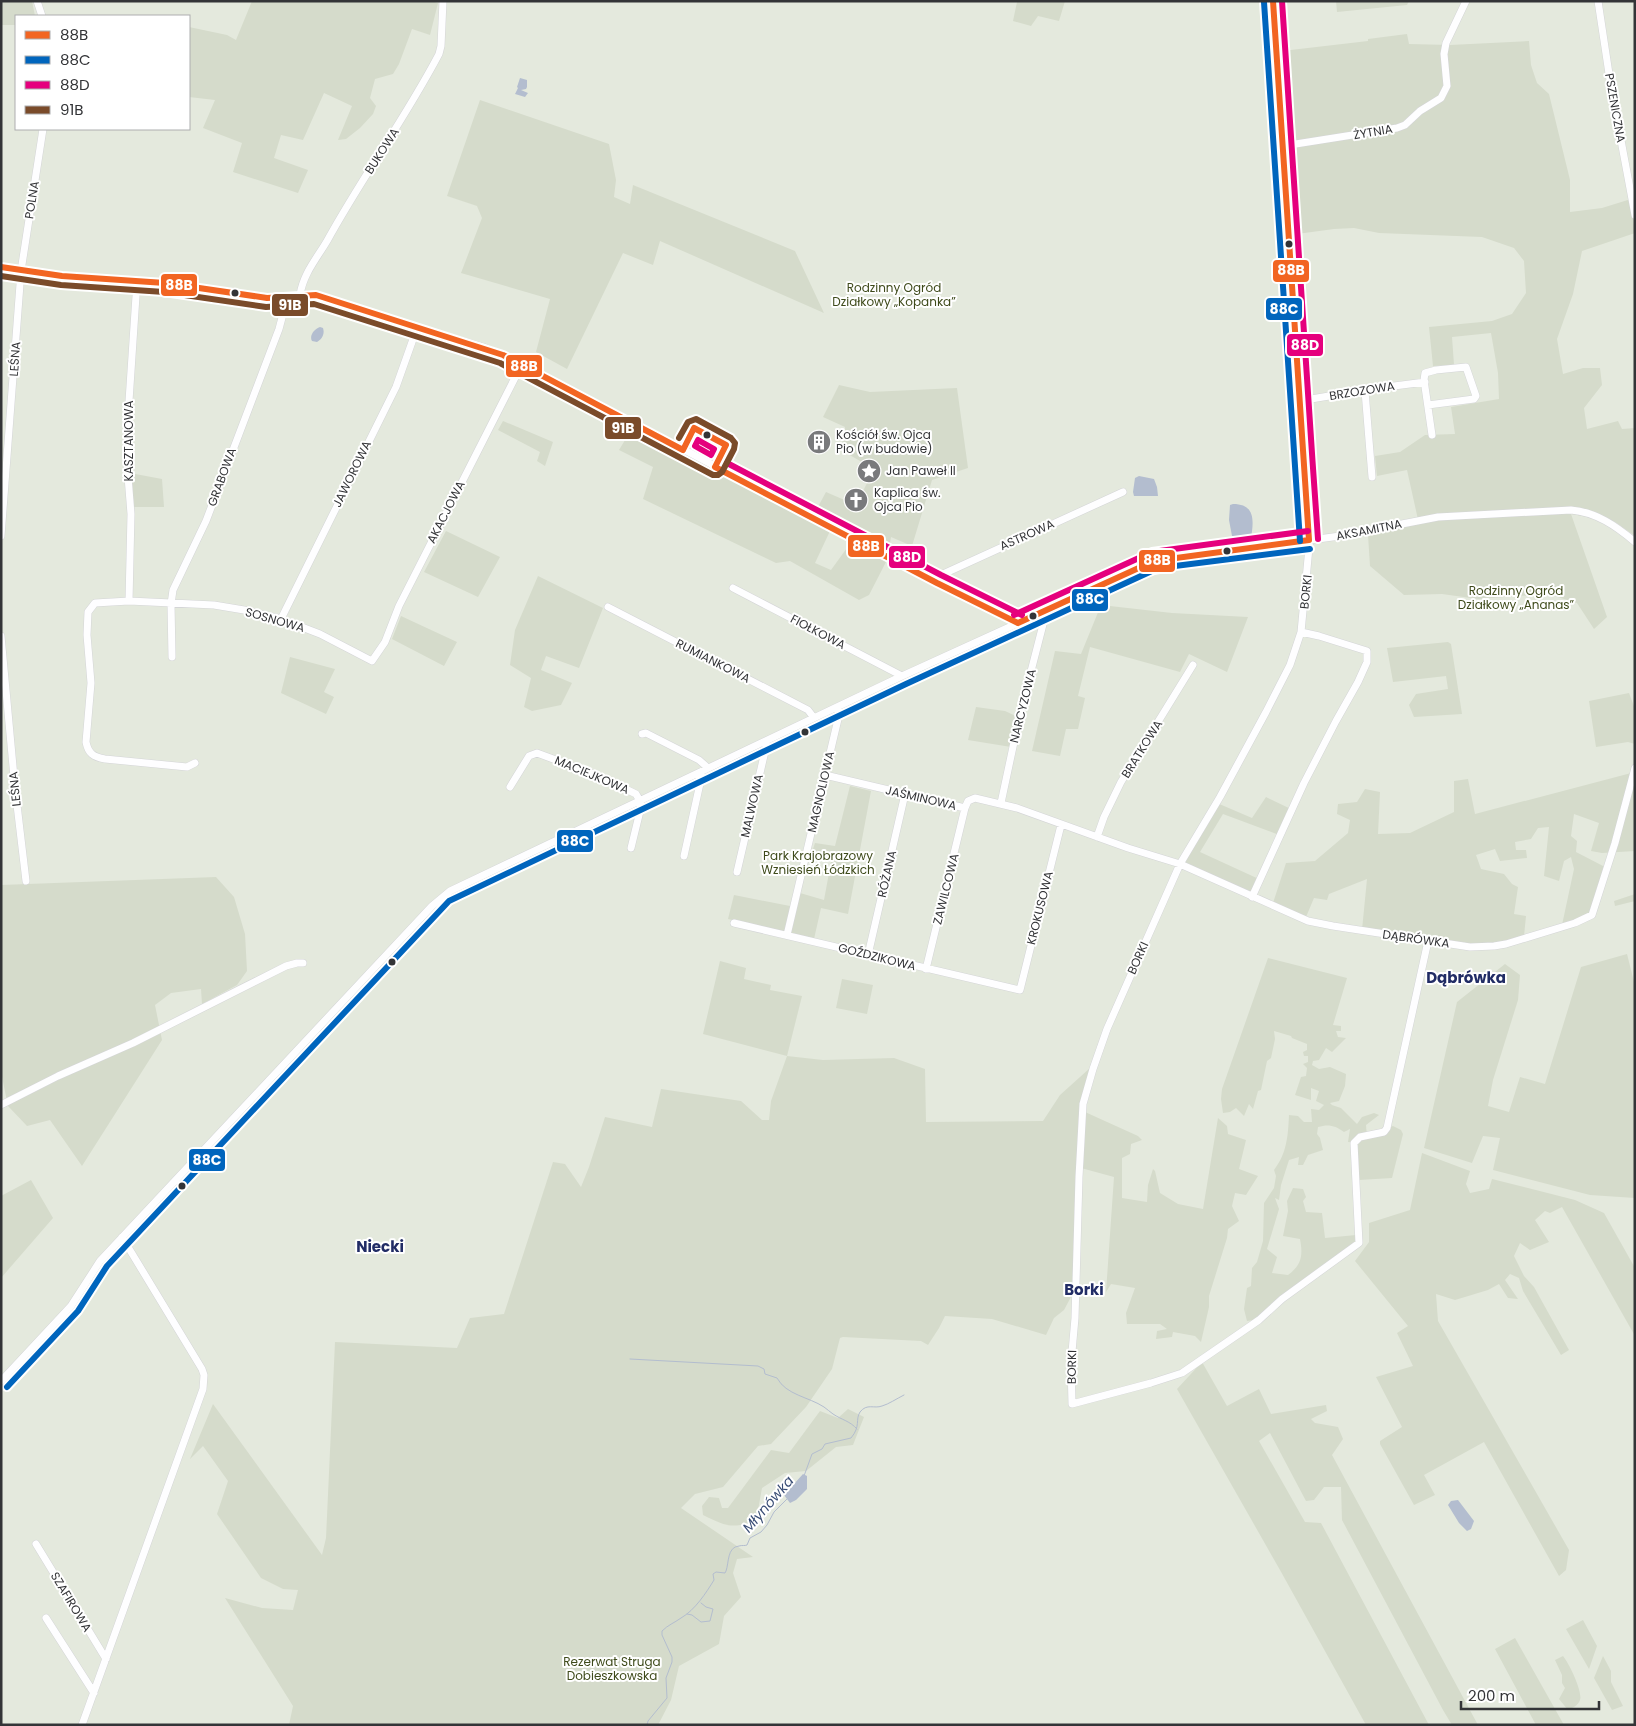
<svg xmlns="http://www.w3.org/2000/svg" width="1636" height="1726" font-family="Poppins,sans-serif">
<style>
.green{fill:#e4e9dd;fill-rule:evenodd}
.forest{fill:#d5dbcb;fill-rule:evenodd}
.water{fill:#b3bdcf}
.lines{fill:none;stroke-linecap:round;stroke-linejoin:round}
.stream{stroke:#b3bdcf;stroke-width:1}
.minor-casing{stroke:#d4d5d7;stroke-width:8}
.minor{stroke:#fefeff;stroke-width:7}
.bus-1-casing{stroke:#fff;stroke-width:10}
.bus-2-casing{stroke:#fff;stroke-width:10}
.bus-3-casing{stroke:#fff;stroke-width:10}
.bus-4-casing{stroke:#fff;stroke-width:10}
.bus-1{stroke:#f26522;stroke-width:6}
.bus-2{stroke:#0065bd;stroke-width:6}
.bus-3{stroke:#e5007d;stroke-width:6}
.bus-4{stroke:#7a4b2a;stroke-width:6}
.bus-dot{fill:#333437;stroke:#fff;stroke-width:2}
.labels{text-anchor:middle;stroke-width:4;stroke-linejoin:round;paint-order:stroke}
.street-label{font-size:12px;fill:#333437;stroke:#fff}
.park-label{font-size:12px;fill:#3e4a1a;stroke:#fff}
.poi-label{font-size:12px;fill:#333437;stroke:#fff;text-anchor:start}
.water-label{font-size:14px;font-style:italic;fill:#394d75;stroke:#fff}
.quarter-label{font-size:15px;font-weight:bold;fill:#212c65;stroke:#fff}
.line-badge{stroke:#fff;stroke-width:2}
.badge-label{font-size:14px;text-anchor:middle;font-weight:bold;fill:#fff}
</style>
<rect width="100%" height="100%" fill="#fafbfc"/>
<path class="green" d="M1 1H1635V1725H1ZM16 16H189V129H16Z"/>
<path class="forest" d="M1 1H32L35 16H16V25H1Z
M252 1H432L438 3 430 35 412 29 399 64 393 74 375 79 370 98 376 106 373 114 360 128 346 139 338 140 352 106 324 93 303 140 281 135 274 158 308 170 298 193 233 172 242 143 203 128 215 100 189 97V27L227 35 236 40Z
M1022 1H1065L1059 21 1038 16 1031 26 1013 21 1017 2Z
M1336 1H1409L1407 5 1337 12Z
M1407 34 1409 44 1450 45 1529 41 1531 65 1537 83 1549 94 1570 180V212L1602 208 1631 199 1635 233 1582 251 1573 294 1557 339 1563 374 1583 368H1600L1602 385 1584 408 1587 429 1618 421 1622 429 1635 428V536L1615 522 1571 514 1607 617 1594 629 1577 603 1548 594 1478 599 1442 594 1404 595 1370 566 1368 535 1419 524 1407 470 1377 476 1375 456 1400 452 1425 435 1455 434 1451 407 1499 399 1498 373 1491 333 1452 337 1454 365 1433 366 1429 327 1492 321 1512 314 1526 293 1524 261 1514 248 1482 237 1379 233 1354 228 1334 229 1297 234 1282 51 1368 41V39Z
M480 100 609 144 616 180 614 197 630 204 633 185 795 251 824 313 660 241 653 265 623 253 567 369 536 352 550 299 461 273 482 218 477 206 447 196Z
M839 385 870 392 957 388 968 468 932 480 912 546 891 537 887 560 869 595 859 600 790 561 776 563 643 499 653 467 619 450 633 427 813 516 826 492 856 505 874 469 841 450 845 427 823 417ZM830 531 852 541 831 570 815 563Z
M503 421 553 442 545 466 537 461 540 452 498 430Z
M130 473 162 479 164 507H134Z
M446 531 500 557 478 597 424 572Z
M538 576 603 608 579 668 546 656 541 670 572 683 561 705 532 711 524 707 531 678 510 665 515 630Z
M1101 605 1172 613 1248 617 1227 672 1189 654 1180 672 1090 647 1078 696 1085 698 1078 729H1066L1060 756 1032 751 1055 651 1081 654Z
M401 616 457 642 444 666 392 639Z
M1448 642 1451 644 1462 714 1414 717 1409 705 1416 694 1448 689 1446 676 1393 682 1387 648Z
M290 657 335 669 324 692 334 697 326 714 281 693Z
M1629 693 1635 709V744L1628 742 1596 747 1589 701Z
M976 707 1005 711 1020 718 1011 747 968 740Z
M1635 772V851L1602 853 1591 851 1599 823 1574 814 1571 836 1577 841 1576 852 1605 867 1591 915 1562 925 1574 869 1571 857 1564 861 1559 881 1544 876 1549 827 1538 828 1531 839 1515 842 1516 850H1526L1527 858 1500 861 1495 849 1476 855 1481 869 1504 874 1512 884 1518 887 1514 914 1526 916 1524 936 1500 942 1471 945 1362 930 1367 879 1329 894 1327 900 1314 898 1306 917 1273 903 1286 863 1315 861 1348 833 1350 820 1337 814 1338 804 1357 802 1365 789 1380 792 1378 834 1410 833 1454 812V781L1468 779 1475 814Z
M850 786 871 791 848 914 821 908 814 939 728 919 734 895 795 907 800 893 824 900 832 857 812 852 815 843 835 846Z
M1266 797 1295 811 1282 836 1223 814 1200 852 1261 880 1253 899 1184 868H1181L1217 803 1252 818Z
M216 877 234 897 245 934 247 971 237 985 202 1004 201 989 171 993 155 1005 162 1040 82 1166 50 1120 27 1126 8 1106 1 1072V885Z
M1635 894V901L1615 906 1614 901Z
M1627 954 1635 986V1198L1590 1195 1493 1170 1500 1138 1483 1136 1472 1163 1424 1148 1457 1002 1505 964 1520 975 1518 1000 1493 1080 1488 1106 1509 1112 1520 1077 1545 1084 1581 967Z
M1268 958 1347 978 1333 1025 1341 1026V1031H1336L1338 1037 1346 1038 1332 1052 1326 1048 1319 1060 1313 1061 1312 1065 1319 1069 1330 1067 1346 1074 1345 1086 1339 1101 1330 1103 1332 1105 1341 1108 1357 1124 1362 1117 1374 1113 1379 1115 1366 1125 1367 1138 1393 1126 1401 1130 1403 1134 1392 1178 1359 1180 1356 1151 1358 1143 1348 1142 1350 1129 1344 1132C1335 1125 1328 1124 1318 1127L1317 1134 1320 1138 1323 1150 1308 1155 1303 1165H1298L1299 1157 1289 1160 1281 1185 1279 1200 1275 1198 1279 1209 1267 1249 1277 1257 1272 1273 1288 1275C1302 1265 1303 1255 1300 1239L1283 1236 1288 1211 1287 1201 1293 1188 1303 1189 1306 1197 1303 1201 1306 1212 1322 1213 1325 1238 1356 1235 1357 1240 1254 1320 1247 1321 1244 1309 1247 1288 1251 1286 1252 1268 1257 1262 1263 1241 1264 1203 1274 1188 1276 1176 1274 1170C1287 1153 1288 1136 1289 1115L1298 1116 1304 1122H1312L1311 1109 1319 1110 1324 1105 1316 1101 1319 1091 1311 1088V1100L1295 1095 1301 1077 1306 1076 1307 1068 1303 1064 1308 1062V1056H1304L1303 1052 1307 1050V1044L1292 1038 1291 1036 1274 1031 1275 1039 1271 1058 1267 1061 1261 1090 1258 1091 1253 1109 1249 1104 1244 1116 1236 1108 1230 1112 1223 1113 1221 1099 1222 1089Z
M720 961 746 968 744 979 771 985 770 990 802 996 787 1056 823 1060 894 1058 925 1069 926 1122 1043 1121 1060 1095 1090 1068 1092 1069 1082 1103 1076 1194 1072 1295 1064 1310 1054 1318 1046 1335 992 1319 945 1316 939 1328 928 1345 921 1341 843 1337 840 1338 832 1369 806 1407 771 1444 758 1446 723 1487 695 1494 681 1508 753 1557 737 1559 733 1573 741 1597 724 1616 719 1644 679 1666 671 1700 658 1725H289L293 1706 225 1598 262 1608 293 1610 298 1590 283 1589 261 1578 217 1514 228 1481 203 1446 190 1459 213 1404 322 1555 326 1538 335 1342 457 1348 470 1318 504 1314 553 1162 565 1164 581 1187 589 1167 605 1117 652 1127 661 1089 741 1101 762 1120H769L771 1101 787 1056 703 1034Z
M842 979 873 985 867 1014 836 1008Z
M1085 1112 1138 1136 1142 1140 1131 1144 1130 1154 1122 1158V1198L1147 1202 1148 1185 1153 1169 1155 1171 1160 1193 1178 1204 1203 1209 1218 1118 1227 1126 1228 1134 1246 1140 1239 1169 1258 1176 1246 1195 1235 1193 1232 1206 1239 1221 1228 1229 1227 1238 1209 1296V1307L1201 1342 1195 1336 1173 1332 1172 1337 1156 1339 1157 1331 1167 1329 1160 1324H1127L1126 1313 1135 1288 1111 1284 1106 1292 1114 1177 1081 1168Z
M1422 1153 1470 1171 1466 1184 1470 1193 1489 1189 1492 1179 1575 1200 1604 1213 1635 1268V1336L1562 1207 1550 1213 1545 1211 1535 1220 1549 1242 1530 1250 1520 1243 1514 1256 1524 1276 1534 1287 1569 1350 1561 1355 1523 1291 1519 1278 1510 1274 1505 1280 1518 1299 1508 1298 1499 1284 1488 1290 1455 1300 1436 1294 1438 1321 1569 1550 1566 1570 1559 1576 1484 1442 1424 1475 1435 1495 1414 1505 1380 1444V1441L1402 1427 1376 1377 1413 1366 1397 1333 1408 1326 1355 1261 1369 1242V1223L1410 1210Z
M31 1180 53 1218 1 1278V1196Z
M1202 1362 1227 1406 1259 1389 1271 1414 1326 1405 1327 1411 1311 1419 1315 1423 1338 1427 1343 1439 1332 1455 1478 1725H1452L1443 1710 1342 1520 1341 1487H1324L1314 1500 1306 1501 1270 1433 1259 1441 1305 1522 1321 1523 1429 1725H1366L1280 1570 1177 1389Z
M848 1409 864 1417 853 1445 836 1447 806 1471 785 1473 762 1488 756 1521C730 1529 726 1526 703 1515L702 1506 709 1497 719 1498 722 1508H728L771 1450 789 1453 820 1411 838 1418Z
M1583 1620 1597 1646 1589 1669 1566 1629Z
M1515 1638 1564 1725H1536L1495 1649Z
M1563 1656C1569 1663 1583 1692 1580 1700 1578 1706 1572 1708 1568 1710L1559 1699 1565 1688 1562 1683V1675L1555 1660Z
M1603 1656 1611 1671V1682L1623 1706 1612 1710 1594 1678Z"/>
<path class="water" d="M520 78 527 80V87L526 89 521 90 528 93 525 97 515 94 518 88 517 87Z
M320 327 323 328C325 334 322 339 317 342L312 341C309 336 314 329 320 327Z
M1139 476 1154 479 1157 487 1158 496H1134L1133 492 1135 478Z
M1233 504C1255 504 1254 520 1251 538 1244 541 1238 540 1232 536L1229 520 1230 505Z
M803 1474 807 1476V1489L796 1500 790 1503 784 1495Z
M1458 1500 1474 1521 1471 1529 1467 1531 1459 1523 1448 1505 1451 1501Z"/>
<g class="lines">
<path class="stream" d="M630 1359 758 1366 764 1369 765 1374 777 1378C786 1395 809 1397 824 1407 827 1409 830 1412 833 1414 842 1420 850 1421 857 1429
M804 1476 812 1454 822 1449 825 1444 851 1438C861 1426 855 1420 860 1412 867 1403 874 1409 882 1406 889 1404 896 1399 904 1395
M687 1614 692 1615 701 1622 710 1621 713 1609 706 1607 701 1603
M647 1725 648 1721 667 1698 666 1678 672 1662V1657L662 1635V1631C668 1625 674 1623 681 1618 695 1610 706 1593 714 1580L713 1574 716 1572 725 1573 726 1571C729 1563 727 1547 739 1546 742 1545 745 1546 747 1545L750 1538 761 1532 767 1525 774 1512 787 1499"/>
<g class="minor-casing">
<path id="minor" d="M37 1 42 16
M1273 1 1289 221 1299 401 1310 537 1301 632 1290 665 1266 712 1220 797 1180 864 1107 1029 1093 1069 1083 1104 1079 1177 1075 1318 1071 1363 1072 1404 1151 1383 1182 1373 1259 1320 1282 1299 1359 1243 1354 1143 1360 1137 1384 1132 1387 1128 1428 941
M1598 1 1611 87 1635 215
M1283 146 1397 128 1405 125 1420 111 1441 98 1447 86 1444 54 1446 43 1466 1
M1 267C54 279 111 278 165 283 199 287 233 295 267 298 285 300 300 293 316 295L380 317 483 347 522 364 932 581 1018 623
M300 295C303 274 317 258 327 241 362 177 405 119 439 54L441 46 443 1
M1365 391 1372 477
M1299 401 1371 389 1425 382
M1428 405 1474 399 1476 396 1466 367 1436 370 1425 373 1424 380 1432 435
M1 536 21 271 43 129
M932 581 941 575 1123 492
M733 588 902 676
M129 601 131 514 127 464 128 416 137 281
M608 607 808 710 814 718
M281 619 396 387 417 328
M1 636 15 788 26 881
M172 657 171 604 173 590 206 521 279 329 287 299
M642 734 646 733 699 760 708 768
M195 763 187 767 105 759C93 757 88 753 86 742L91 683 87 635 88 612 95 603 129 601 214 605 244 610 281 619 320 634 372 661 385 642 399 606 522 364
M825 775 965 808
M510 787 529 756 537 753 599 776 636 794 640 801 641 807 631 848
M1001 803 1020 714 1047 609
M1097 837 1104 817 1121 782 1193 665
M684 856 701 779V772
M737 872 766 747V741
M1252 897 1304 783 1336 721 1358 682 1367 662V651L1319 636 1301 632
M734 923 1020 990 1061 825
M787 935 839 715 838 707
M868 955 905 794
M926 969 965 808 968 801 975 798 1017 808 1128 848 1180 864 1308 921 1333 926 1470 947 1494 946 1506 944 1575 923 1592 915 1615 843 1635 768
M1 1105 58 1076 133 1043 286 966 297 963H303
M1 1381 71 1306 100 1261 432 906 450 891 902 676 1154 561 1340 536 1438 517 1571 510C1596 512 1616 526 1635 542
M36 1544 106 1659
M46 1618 94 1693
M82 1725 203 1389 204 1375 202 1369 122 1237"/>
</g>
<use href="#minor" class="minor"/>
<g class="bus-1-casing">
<path id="bus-1" d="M1273 1C1286 181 1296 360 1309 540
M1 267 62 276 165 283 267 298 316 295 503 355 683 450
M683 450 694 428 726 445 715 467
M715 467 937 583 1018 623
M1018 623 1154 561 1309 540"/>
</g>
<g class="bus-2-casing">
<path id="bus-2" d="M1264 2C1277 181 1287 361 1300 541
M7 1387 78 1311 107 1266 449 901 906 684 1154 570 1175 566 1310 549"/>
</g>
<g class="bus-3-casing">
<path id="bus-3" d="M1282 1C1295 181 1305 360 1318 539
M698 440 714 449 711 455 695 446Z
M727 463 941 575 1022 615
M1014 615 1152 552 1308 531"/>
</g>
<g class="bus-4-casing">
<path id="bus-4" d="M1 276 61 285 164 292 266 307 314 304 500 363 713 475H718L722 472 734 449 735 443 731 438 696 419 688 422 679 438"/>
</g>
<use href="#bus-1" class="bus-1"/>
<use href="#bus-2" class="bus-2"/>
<use href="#bus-3" class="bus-3"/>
<use href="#bus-4" class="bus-4"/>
</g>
<defs>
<g id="building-disc" transform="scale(1.25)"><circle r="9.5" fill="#797a7c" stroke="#fff"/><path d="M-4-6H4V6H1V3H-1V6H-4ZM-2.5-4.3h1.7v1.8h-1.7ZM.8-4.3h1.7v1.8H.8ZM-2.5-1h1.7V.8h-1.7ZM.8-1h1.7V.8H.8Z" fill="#fff"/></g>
<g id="sight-disc" transform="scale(1.25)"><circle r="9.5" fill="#797a7c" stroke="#fff"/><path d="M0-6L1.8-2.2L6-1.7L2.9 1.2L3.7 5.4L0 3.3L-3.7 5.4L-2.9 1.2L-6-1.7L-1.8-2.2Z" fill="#fff"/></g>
<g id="church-disc" transform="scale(1.25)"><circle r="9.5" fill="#797a7c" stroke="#fff"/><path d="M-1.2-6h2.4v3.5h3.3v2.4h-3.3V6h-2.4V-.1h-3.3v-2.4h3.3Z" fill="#fff"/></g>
</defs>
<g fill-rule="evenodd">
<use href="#building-disc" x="819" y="442"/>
<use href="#sight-disc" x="869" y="471"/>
<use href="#church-disc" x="856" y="500"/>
</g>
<g class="bus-dot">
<circle cx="1289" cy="244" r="4.5"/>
<circle cx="235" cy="293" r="4.5"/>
<circle cx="707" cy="435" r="4.5"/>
<circle cx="1227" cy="551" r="4.5"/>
<circle cx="1033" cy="616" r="4.5"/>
<circle cx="805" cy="732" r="4.5"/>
<circle cx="392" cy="962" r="4.5"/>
<circle cx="182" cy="1186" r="4.5"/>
</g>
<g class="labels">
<g class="street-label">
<text transform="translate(1615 108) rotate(80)" y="4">PSZENICZNA</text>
<text transform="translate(1373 132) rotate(-10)" y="4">ŻYTNIA</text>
<text transform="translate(382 151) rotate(-57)" y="4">BUKOWA</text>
<text transform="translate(32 200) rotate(-81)" y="4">POLNA</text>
<text transform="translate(15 359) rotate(-86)" y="4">LEŚNA</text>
<text transform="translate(1362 391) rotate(-9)" y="4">BRZOZOWA</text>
<text transform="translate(129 441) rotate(-90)" y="4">KASZTANOWA</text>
<text transform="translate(352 474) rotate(-64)" y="4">JAWOROWA</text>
<text transform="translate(222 477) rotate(-70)" y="4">GRABOWA</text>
<text transform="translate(446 512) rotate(-63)" y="4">AKACJOWA</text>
<text transform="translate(1369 530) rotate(-11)" y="4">AKSAMITNA</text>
<text transform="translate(1027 535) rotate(-24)" y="4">ASTROWA</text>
<text transform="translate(1306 592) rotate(-84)" y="4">BORKI</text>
<text transform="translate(275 620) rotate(16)" y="4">SOSNOWA</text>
<text transform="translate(818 632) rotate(28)" y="4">FIOŁKOWA</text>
<text transform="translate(713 661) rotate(27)" y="4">RUMIANKOWA</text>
<text transform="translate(1023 706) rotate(-76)" y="4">NARCYZOWA</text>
<text transform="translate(1142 749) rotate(-58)" y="4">BRATKOWA</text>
<text transform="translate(592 775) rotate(23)" y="4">MACIEJKOWA</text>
<text transform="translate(15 789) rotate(-96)" y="4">LEŚNA</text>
<text transform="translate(821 792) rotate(-77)" y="4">MAGNOLIOWA</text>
<text transform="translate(921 798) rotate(13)" y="4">JAŚMINOWA</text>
<text transform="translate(752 806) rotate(-77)" y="4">MALWOWA</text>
<text transform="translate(887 874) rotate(-77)" y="4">RÓŻANA</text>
<text transform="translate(946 889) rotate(-76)" y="4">ZAWILCOWA</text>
<text transform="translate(1040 908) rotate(-76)" y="4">KROKUSOWA</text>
<text transform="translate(1416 939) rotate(8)" y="4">DĄBRÓWKA</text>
<text transform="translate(877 957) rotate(14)" y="4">GOŹDZIKOWA</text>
<text transform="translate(1138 958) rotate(-66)" y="4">BORKI</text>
<text transform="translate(1072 1367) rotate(-89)" y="4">BORKI</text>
<text transform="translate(71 1602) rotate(59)" y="4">SZAFIROWA</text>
</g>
<g class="park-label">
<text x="894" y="292">Rodzinny Ogród<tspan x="894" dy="14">Działkowy „Kopanka”</tspan></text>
<text x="1516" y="595">Rodzinny Ogród<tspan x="1516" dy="14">Działkowy „Ananas”</tspan></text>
<text x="818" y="860">Park Krajobrazowy<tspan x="818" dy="14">Wzniesień Łódzkich</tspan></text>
<text x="612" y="1666">Rezerwat Struga<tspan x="612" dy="14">Dobieszkowska</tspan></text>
</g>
<g class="poi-label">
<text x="836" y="439">Kościół św. Ojca<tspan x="836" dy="14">Pio (w budowie)</tspan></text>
<text x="886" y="475">Jan Paweł II</text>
<text x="874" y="497">Kaplica św.<tspan x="874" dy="14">Ojca Pio</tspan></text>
</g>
<g class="water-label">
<text transform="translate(768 1504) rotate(-49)" y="5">Młynówka</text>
</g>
<g class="quarter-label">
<text x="1466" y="983">Dąbrówka</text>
<text x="380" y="1252">Niecki</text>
<text x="1084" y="1295">Borki</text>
</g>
</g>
<g class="line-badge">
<rect x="1272" y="259" width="38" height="24" rx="5" fill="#f26522"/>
<rect x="160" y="273" width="38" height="24" rx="5" fill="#f26522"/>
<rect x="271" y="293" width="38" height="24" rx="5" fill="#7a4b2a"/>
<rect x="1265" y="297" width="38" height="24" rx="5" fill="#0065bd"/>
<rect x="1286" y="333" width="38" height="24" rx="5" fill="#e5007d"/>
<rect x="505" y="354" width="38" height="24" rx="5" fill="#f26522"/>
<rect x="604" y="416" width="38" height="24" rx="5" fill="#7a4b2a"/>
<rect x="847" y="534" width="38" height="24" rx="5" fill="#f26522"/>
<rect x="888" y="545" width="38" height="24" rx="5" fill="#e5007d"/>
<rect x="1138" y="549" width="38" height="24" rx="5" fill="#f26522"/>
<rect x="1071" y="588" width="38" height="24" rx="5" fill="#0065bd"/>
<rect x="556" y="829" width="38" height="24" rx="5" fill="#0065bd"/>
<rect x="188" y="1148" width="38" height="24" rx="5" fill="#0065bd"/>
</g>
<g class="badge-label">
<text x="1291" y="275">88B</text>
<text x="179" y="290">88B</text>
<text x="290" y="310">91B</text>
<text x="1284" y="314">88C</text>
<text x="1305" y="350">88D</text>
<text x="524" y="371">88B</text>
<text x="623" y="433">91B</text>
<text x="866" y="551">88B</text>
<text x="907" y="562">88D</text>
<text x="1157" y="565">88B</text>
<text x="1090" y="604">88C</text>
<text x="575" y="846">88C</text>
<text x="207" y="1165">88C</text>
</g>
<rect width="1636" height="1726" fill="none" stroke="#333437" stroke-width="5"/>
<rect x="15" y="15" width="175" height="115" fill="#ffffff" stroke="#adaeaf"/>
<rect x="25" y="31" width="25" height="8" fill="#f26522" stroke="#adaeaf"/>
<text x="60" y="40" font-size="15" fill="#333437">88B</text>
<rect x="25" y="56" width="25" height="8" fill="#0065bd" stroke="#adaeaf"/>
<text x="60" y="65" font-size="15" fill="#333437">88C</text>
<rect x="25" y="81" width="25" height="8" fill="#e5007d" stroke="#adaeaf"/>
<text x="60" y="90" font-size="15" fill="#333437">88D</text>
<rect x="25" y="106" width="25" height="8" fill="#7a4b2a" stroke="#adaeaf"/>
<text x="60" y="115" font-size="15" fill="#333437">91B</text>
<path d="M1461 1701v8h138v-8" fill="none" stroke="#333437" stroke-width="2.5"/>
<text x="1468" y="1701" font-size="15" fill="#333437" stroke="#ffffff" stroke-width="4" paint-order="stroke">200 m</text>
</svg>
